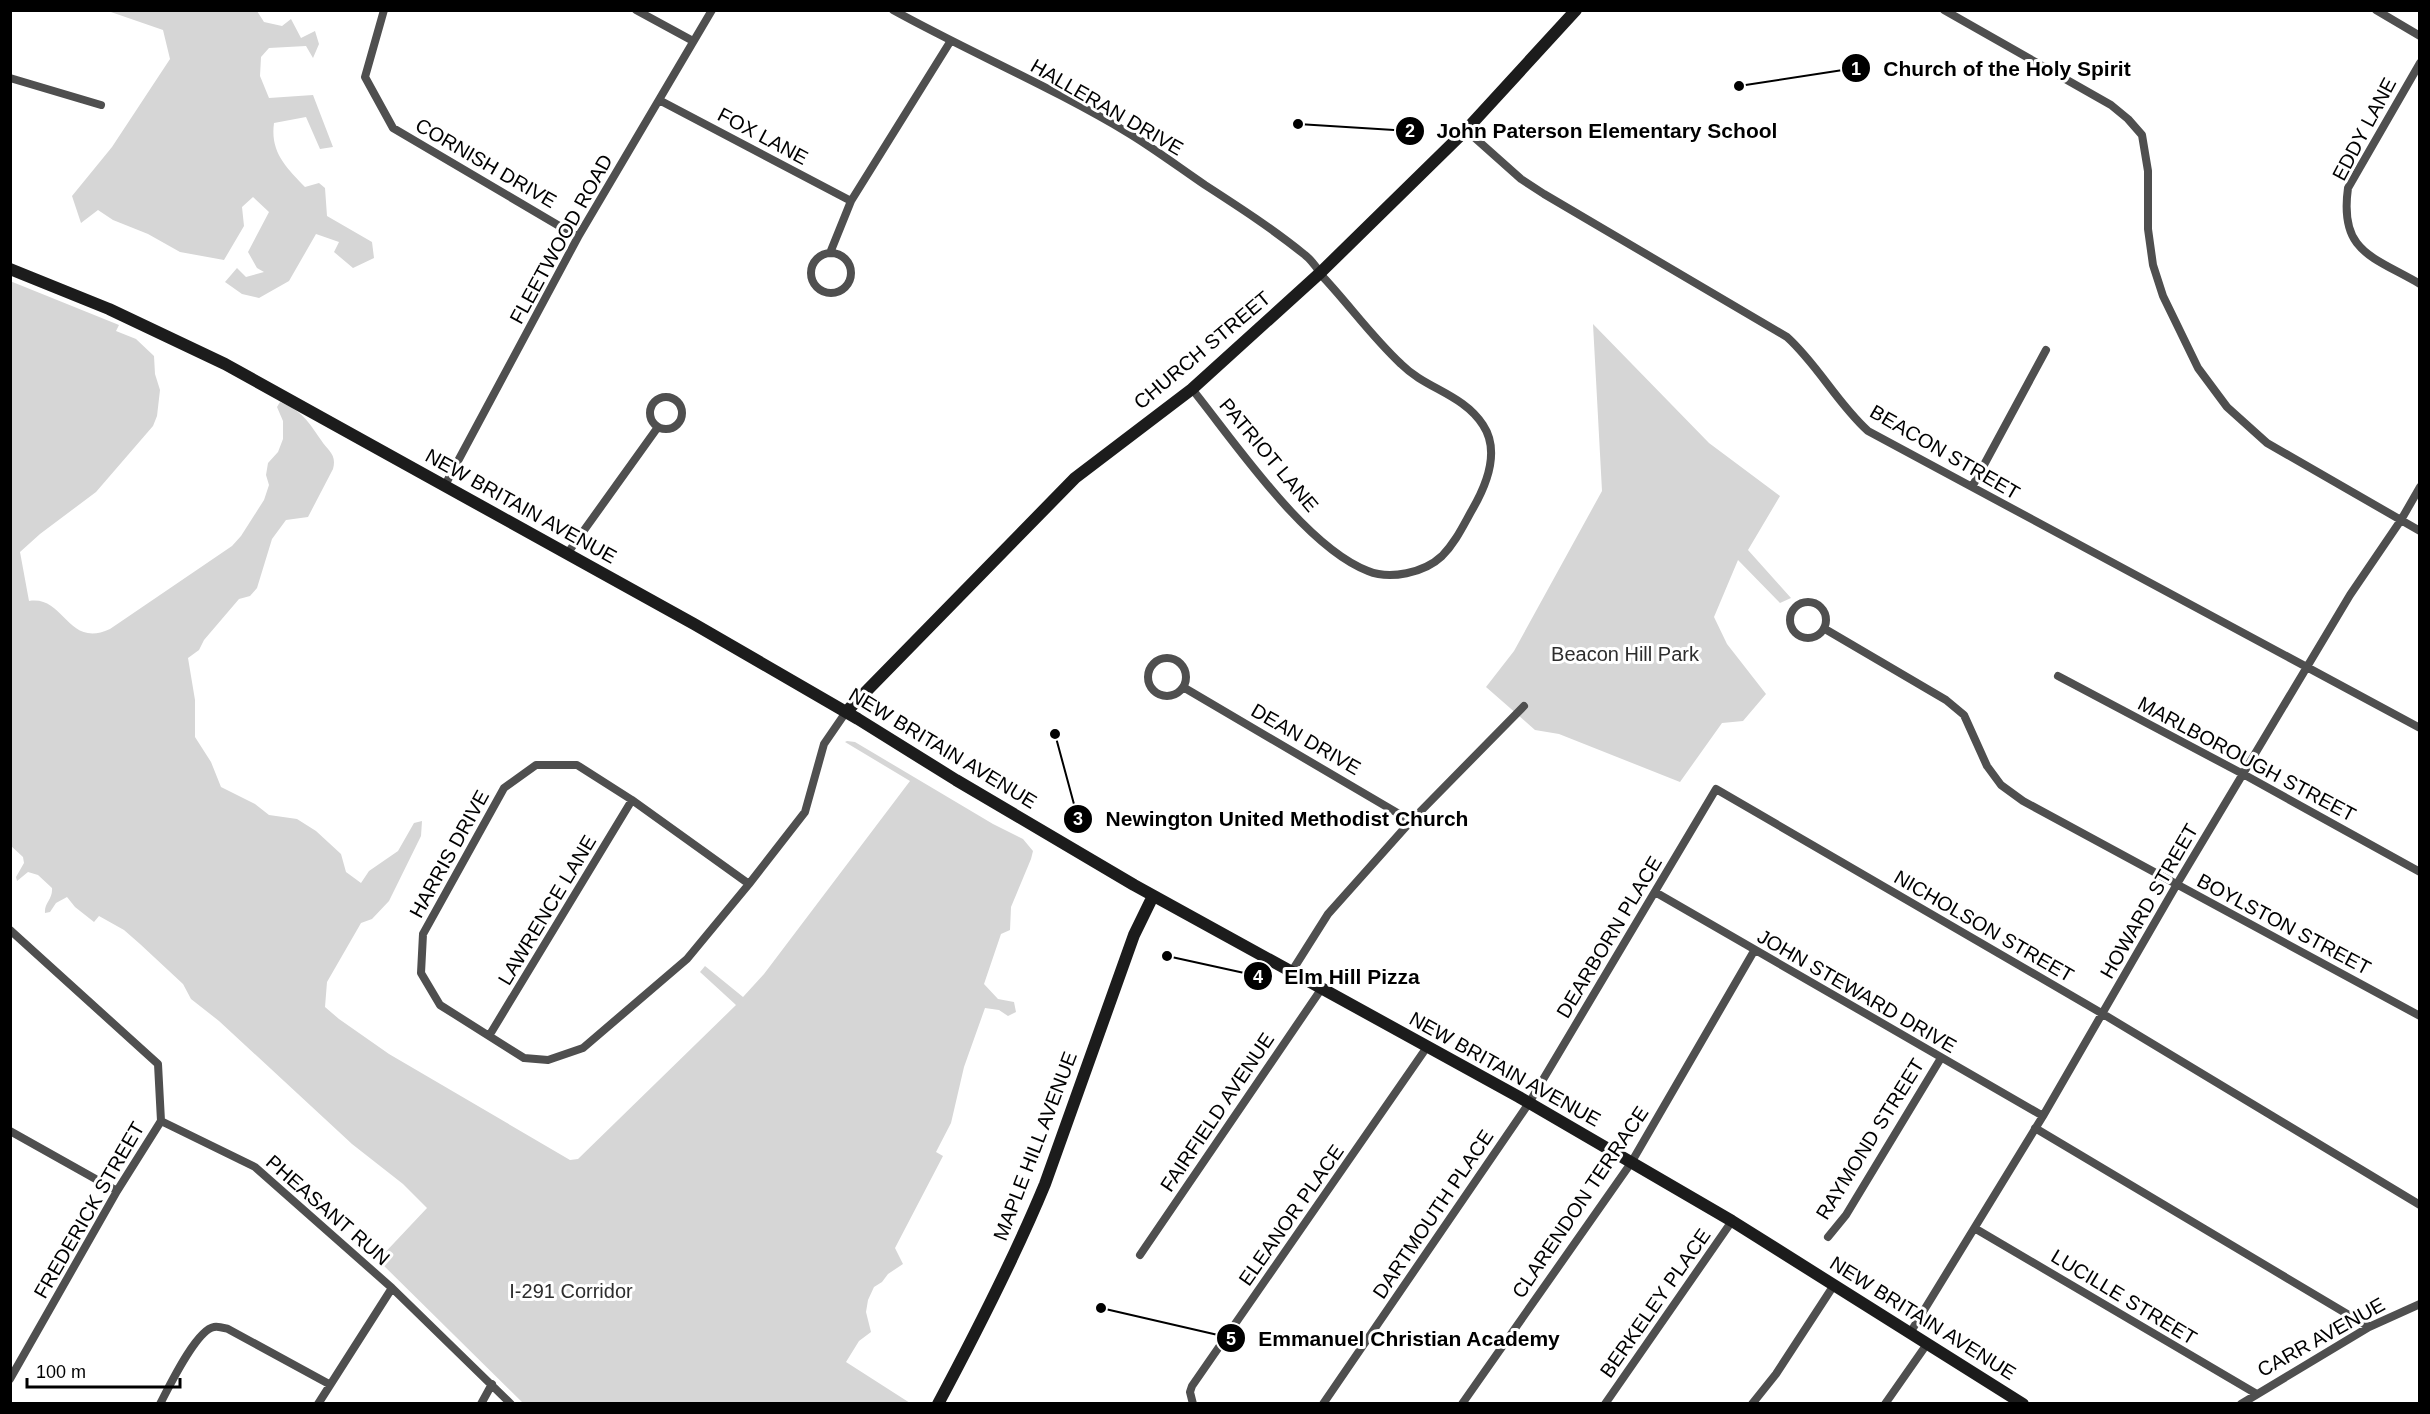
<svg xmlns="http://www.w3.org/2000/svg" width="2430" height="1414" font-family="Helvetica,sans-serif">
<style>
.green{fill:#d6d6d6}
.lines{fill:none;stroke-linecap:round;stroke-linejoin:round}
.street{stroke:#4f4f4f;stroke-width:8}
.secondary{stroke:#1c1c1c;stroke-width:12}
.labels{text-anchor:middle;stroke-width:6;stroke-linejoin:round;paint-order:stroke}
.street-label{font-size:20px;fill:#000;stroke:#fff}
.park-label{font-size:20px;fill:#2d2d2d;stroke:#fff}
.leader{fill:none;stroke:#000;stroke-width:2}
.callout-dot{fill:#000;stroke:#fff;stroke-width:2}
.mark-label{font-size:18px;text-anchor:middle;font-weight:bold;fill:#fff}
.callout-label{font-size:21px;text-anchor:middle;font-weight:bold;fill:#000;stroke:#fff;stroke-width:6;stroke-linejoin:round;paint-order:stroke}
</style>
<rect width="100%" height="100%" fill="#fff"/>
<path class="green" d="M108 11H257L264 22 282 26 291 19 301 38 315 31 319 44 313 58 306 46 269 48 261 57 260 76 269 98 313 95 333 147 320 149 306 117 274 123C270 152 286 167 305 187L319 183 325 188 327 216 372 242 374 258 353 268 334 252 339 242 316 234 289 281 259 298 242 294 225 282 237 268 246 277 264 272 257 268 248 252 269 212 253 197 242 207 244 226 224 260 180 252 148 234 113 220 98 210 81 223 72 196 112 147 170 59 163 30Z
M10 281 119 325 116 331 136 339 154 356 155 374 160 390 157 416 153 426 96 492 40 534 20 552 29 601C65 595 67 649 110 629L232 546 241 536 264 500 269 485 266 475 268 463 278 452 283 439V421L277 407 280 402C302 411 308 421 321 440 328 451 337 454 333 469L308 517 286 520 272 539 257 588 250 596 239 599 204 640 199 650 188 658 195 700V737L211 762 221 787 255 804 269 815 297 819 316 831 341 854 346 872 361 883 369 871 398 851 414 823 422 821 421 836 389 901 372 919 361 923 327 982 325 1007 339 1019 389 1054 570 1160 578 1159 736 1005 700 972 705 966 743 997 764 974 910 781 845 742 847 741 855 742 993 824 1023 839 1033 851 1031 859 1011 907 1010 930 1001 934 984 984 998 999 1014 1002 1016 1012 1008 1016 999 1010 985 1008 964 1067 951 1123 936 1152 943 1156 895 1248 903 1264 888 1274 882 1282 874 1287 868 1300 866 1312 871 1332 859 1341 846 1362 910 1403H523L378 1260 427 1208 403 1184 352 1144 219 1021 191 999 183 984 140 944 124 930 99 916 94 922 75 907 67 897 56 903 50 912 45 913C44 903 53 899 52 888L38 875 28 872 17 881 16 877 24 863 23 857 10 845Z
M1593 324 1709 443 1780 496 1748 550 1791 598 1780 603 1738 560 1714 617 1727 644 1766 694 1743 721 1722 723 1680 782 1559 734 1535 730 1486 687 1514 651 1602 491Z"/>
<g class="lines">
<path class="street" d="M384 10 365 77 393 128 578 237
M636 10 693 41
M893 10C971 53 1054 88 1130 134 1156 150 1180 168 1205 185 1239 207 1273 229 1305 255 1313 261 1318 270 1324 278 1350 306 1373 338 1401 364 1426 389 1463 394 1483 425 1501 452 1486 486 1472 510 1463 526 1455 543 1442 556 1424 573 1390 580 1368 571 1305 547 1234 441 1192 389
M1944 10 2111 105 2128 119 2142 135 2148 171V229L2153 265 2163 296 2198 368 2227 407 2267 443 2420 531
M2376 10 2420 36
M2420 63 2348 188C2339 252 2372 256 2420 284
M10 78 101 105
M659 100 851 201
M1466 130 1521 179 1544 194 1787 337C1818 365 1837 403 1868 431L2420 728
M830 253 851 201 950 42
M811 273a20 20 0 1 1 40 0a20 20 0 1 1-40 0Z
M650 413a16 16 0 1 1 32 0a16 16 0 1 1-32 0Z
M444 487 578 237 712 10
M1972 487 2046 350
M567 554 658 427
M1790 620a18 18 0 1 1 36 0a18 18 0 1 1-36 0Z
M1825 629 1946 700 1964 715 1987 766 2001 785 2023 801 2420 1016
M1148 677a19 19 0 1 1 38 0a19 19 0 1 1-38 0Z
M2058 676 2243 774 2420 872
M1183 687 1411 821
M749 884 632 800 577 765H536L504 788 423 934 421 973 440 1005 524 1058 548 1060 583 1048 687 959 749 884 805 812 824 744 846 712
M1655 892 2043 1116
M10 930 158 1064 161 1121
M1292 971 1328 914 1411 821 1524 706
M489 1036 632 800
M161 1121 255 1167 392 1288 511 1404
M2035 1128 2369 1327
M10 1131 117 1191
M1976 1229 2255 1393
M1828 1237 1846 1215 1941 1058
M1140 1255 1322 988
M1910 1333 2043 1116 2177 884 2350 595 2401 520 2420 487
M10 1379 117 1191 161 1121
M160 1404C169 1387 196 1330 214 1327 218 1326 224 1328 228 1329L329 1384
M318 1404 392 1288
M481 1404 492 1384
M1193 1404 1190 1392 1192 1386 1427 1047
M1323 1404 1529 1103 1716 789 2103 1014 2420 1205
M1462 1404 1631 1163 1754 951
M1605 1404 1732 1221
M1752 1404 1776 1374 1834 1285
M1885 1404 1927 1344
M2241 1404 2369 1327 2420 1304"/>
<path class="secondary" d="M10 269 109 309 225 364 694 624 858 719 956 780 1134 885 1519 1097 1732 1221 2023 1404
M846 712 1075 478 1192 389 1320 273 1466 130 1576 10
M938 1404C977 1331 1014 1259 1045 1184L1134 935 1153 896"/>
</g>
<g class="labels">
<g class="street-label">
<text transform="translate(1107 107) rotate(30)" y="7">HALLERAN DRIVE</text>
<text transform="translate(2364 129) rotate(-62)" y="7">EDDY LANE</text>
<text transform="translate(763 136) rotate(28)" y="7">FOX LANE</text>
<text transform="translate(486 163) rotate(30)" y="7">CORNISH DRIVE</text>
<text transform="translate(561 239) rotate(-61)" y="7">FLEETWOOD ROAD</text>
<text transform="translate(1202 350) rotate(-40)" y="7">CHURCH STREET</text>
<text transform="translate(1945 452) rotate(30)" y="7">BEACON STREET</text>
<text transform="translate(1269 455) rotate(50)" y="7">PATRIOT LANE</text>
<text transform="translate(521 506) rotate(29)" y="7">NEW BRITAIN AVENUE</text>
<text transform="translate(1306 739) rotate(30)" y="7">DEAN DRIVE</text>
<text transform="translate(943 748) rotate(31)" y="7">NEW BRITAIN AVENUE</text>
<text transform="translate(2247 759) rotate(28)" y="7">MARLBOROUGH STREET</text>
<text transform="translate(449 854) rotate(-61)" y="7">HARRIS DRIVE</text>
<text transform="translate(2149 901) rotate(-60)" y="7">HOWARD STREET</text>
<text transform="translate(547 910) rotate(-59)" y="7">LAWRENCE LANE</text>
<text transform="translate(2284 924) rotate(28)" y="7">BOYLSTON STREET</text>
<text transform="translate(1984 926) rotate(30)" y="7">NICHOLSON STREET</text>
<text transform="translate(1609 937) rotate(-59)" y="7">DEARBORN PLACE</text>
<text transform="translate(1857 991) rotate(30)" y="7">JOHN STEWARD DRIVE</text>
<text transform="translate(1505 1069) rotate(29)" y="7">NEW BRITAIN AVENUE</text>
<text transform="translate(1217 1112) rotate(-56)" y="7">FAIRFIELD AVENUE</text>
<text transform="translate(1870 1139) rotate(-58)" y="7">RAYMOND STREET</text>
<text transform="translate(1035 1146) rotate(-69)" y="7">MAPLE HILL AVENUE</text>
<text transform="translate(1580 1202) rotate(-56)" y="7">CLARENDON TERRACE</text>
<text transform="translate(89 1210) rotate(-60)" y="7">FREDERICK STREET</text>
<text transform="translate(328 1210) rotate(41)" y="7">PHEASANT RUN</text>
<text transform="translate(1433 1214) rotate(-56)" y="7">DARTMOUTH PLACE</text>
<text transform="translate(1291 1215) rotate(-55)" y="7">ELEANOR PLACE</text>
<text transform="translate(2124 1297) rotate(31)" y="7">LUCILLE STREET</text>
<text transform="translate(1655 1303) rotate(-55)" y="7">BERKELEY PLACE</text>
<text transform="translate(1923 1318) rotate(32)" y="7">NEW BRITAIN AVENUE</text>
<text transform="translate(2321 1337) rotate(-29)" y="7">CARR AVENUE</text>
</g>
<g class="park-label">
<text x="1625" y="661">Beacon Hill Park</text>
<text x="571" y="1298">I-291 Corridor</text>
</g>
</g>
<path class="leader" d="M1739 86L1856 68M1298 124L1410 131M1055 734L1078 819M1167 956L1258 976M1101 1308L1231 1338"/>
<g class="callout-dot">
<circle cx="1739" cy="86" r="6"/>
<circle cx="1298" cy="124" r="6"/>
<circle cx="1055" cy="734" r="6"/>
<circle cx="1167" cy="956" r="6"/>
<circle cx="1101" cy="1308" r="6"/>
<circle cx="1856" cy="68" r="15"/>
<circle cx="1410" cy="131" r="15"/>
<circle cx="1078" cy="819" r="15"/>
<circle cx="1258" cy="976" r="15"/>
<circle cx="1231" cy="1338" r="15"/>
</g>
<g class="mark-label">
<text x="1856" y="75">1</text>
<text x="1410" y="137">2</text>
<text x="1078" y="825">3</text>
<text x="1258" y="983">4</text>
<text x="1231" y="1345">5</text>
</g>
<g class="callout-label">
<text x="2007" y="76">Church of the Holy Spirit</text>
<text x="1607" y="138">John Paterson Elementary School</text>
<text x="1287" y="826">Newington United Methodist Church</text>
<text x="1352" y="984">Elm Hill Pizza</text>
<text x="1409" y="1346">Emmanuel Christian Academy</text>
</g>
<rect width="2430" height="1414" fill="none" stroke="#000000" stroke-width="24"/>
<path d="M27 1378v9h153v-9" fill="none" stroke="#000000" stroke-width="3"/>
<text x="36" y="1378" font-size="18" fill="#000000" stroke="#ffffff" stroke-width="4.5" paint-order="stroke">100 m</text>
</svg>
